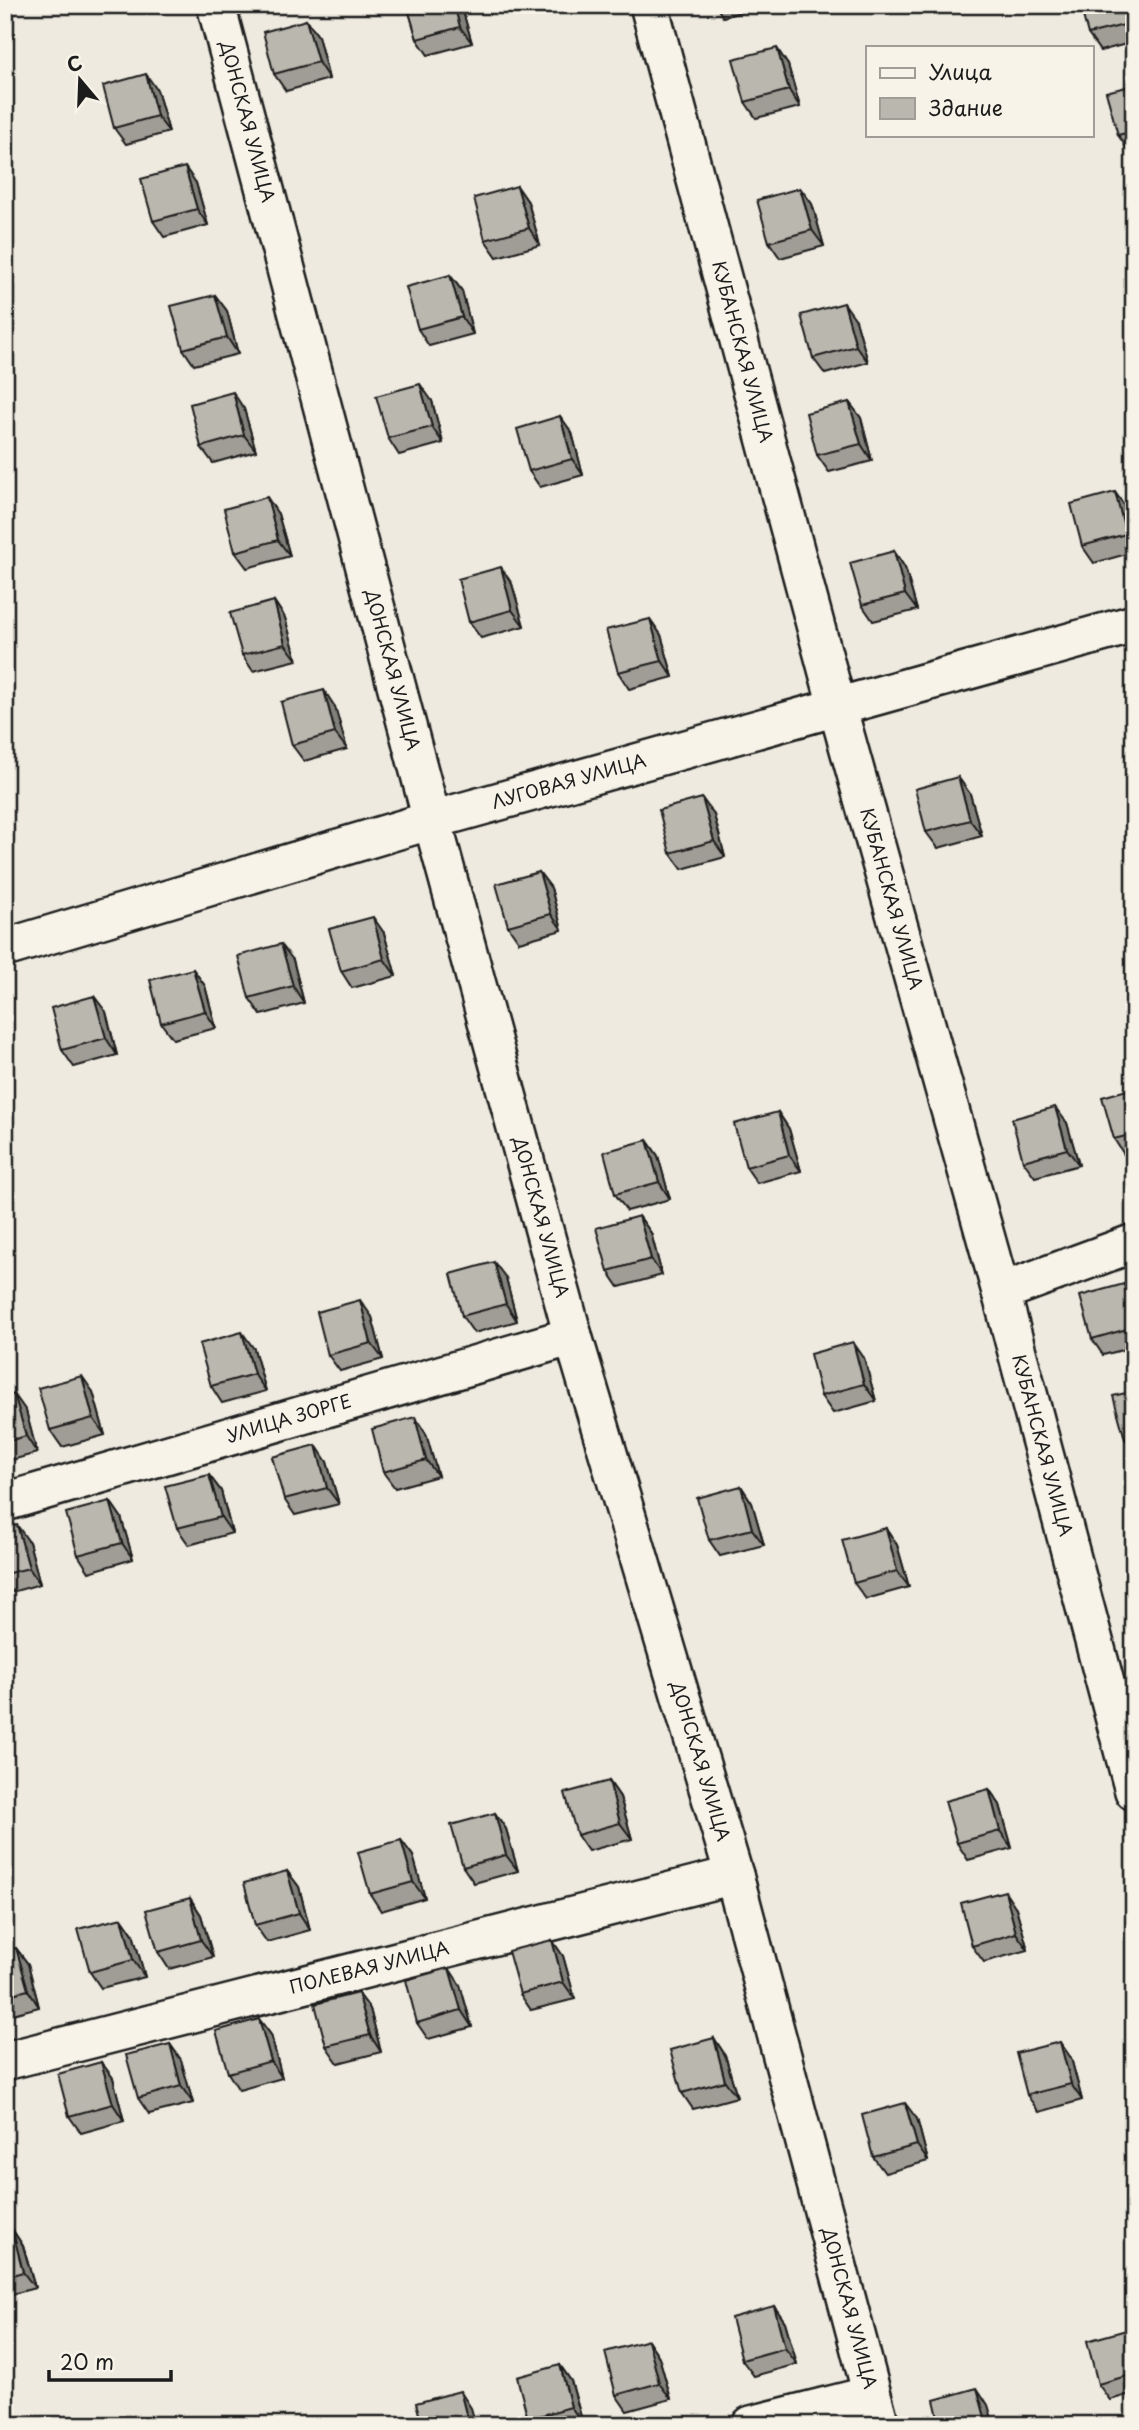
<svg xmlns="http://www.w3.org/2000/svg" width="1139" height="2430" font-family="'Playpen Sans',sans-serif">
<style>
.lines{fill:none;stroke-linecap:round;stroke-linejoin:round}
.minor-casing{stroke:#1c1c1c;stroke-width:42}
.minor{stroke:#f7f3e8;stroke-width:37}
.wall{fill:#a09d96;stroke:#1c1c1c;stroke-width:2}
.shaded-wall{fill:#82807a;stroke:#1c1c1c;stroke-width:2}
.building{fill:#bab7af;stroke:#1c1c1c;stroke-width:2}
.labels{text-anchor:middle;stroke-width:5;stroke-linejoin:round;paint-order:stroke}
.street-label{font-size:18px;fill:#1c1c1c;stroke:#f7f3e8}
</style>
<rect width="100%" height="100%" fill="#eeeae0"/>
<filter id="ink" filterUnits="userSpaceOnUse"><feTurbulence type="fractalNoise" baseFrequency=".0143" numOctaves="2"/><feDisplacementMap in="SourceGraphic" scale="14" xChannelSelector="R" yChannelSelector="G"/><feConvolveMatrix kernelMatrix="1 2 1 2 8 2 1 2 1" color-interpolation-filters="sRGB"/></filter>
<g filter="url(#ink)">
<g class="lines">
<g class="minor-casing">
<g id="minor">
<path id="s1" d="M216 5 432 820 573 1336 734 1875 880 2425"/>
<path id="s2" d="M649 5 837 706 1001 1292 1134 1791"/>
<path id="s3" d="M5 948 432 820 1134 624"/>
<path d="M1001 1292 1134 1243"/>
<path id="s4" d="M5 1502 573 1336"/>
<path id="s5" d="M5 2061 734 1875"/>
<path d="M751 2425 871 2395"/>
</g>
</g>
<use href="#minor" class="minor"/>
</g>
<path class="wall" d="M86 5H106L89 10Z
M407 5H461L472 43 428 55 417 39Z
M715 5H766L723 17Z
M1134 5V42L1100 51 1088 34Z
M306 20 318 36 329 79 286 91 274 74Z
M788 65 800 107 756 118 745 102Z
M1134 85V150L1129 151 1118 135Z
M157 90 169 132 126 144 114 128Z
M196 183 208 225 164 237 153 221Z
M517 186 528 202 540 245 497 257 485 240Z
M800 188 812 204 824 246 780 258 769 242Z
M450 275 462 291 473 334 429 346 418 329Z
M215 295 227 311 238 354 194 365 183 349Z
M856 320 868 362 825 374 813 358Z
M432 401 443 443 399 455 388 438Z
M849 402 861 418 872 461 829 472 817 455Z
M244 409 256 451 213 463 201 447Z
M560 416 572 433 583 475 540 487 529 471Z
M1126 508 1134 537V552L1094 563 1082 546Z
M278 514 290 556 247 568 235 552Z
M894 551 905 568 917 610 873 621 862 605Z
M512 584 524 626 481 638 469 622Z
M274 601 285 618 297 660 253 671 242 655Z
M650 619 661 635 673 677 629 689 618 672Z
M335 707 347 749 304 761 292 745Z
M958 777 970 794 982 836 938 848 926 832Z
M714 815 725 857 682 869 670 853Z
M539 872 551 888 562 930 519 942 508 926Z
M384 933 396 976 352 988 341 971Z
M293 960 304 1003 261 1015 249 998Z
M193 969 205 986 216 1028 173 1039 161 1023Z
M106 1012 117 1055 74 1067 62 1050Z
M1134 1088V1153L1125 1156 1114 1139Z
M778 1112 789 1129 801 1171 757 1183 746 1167Z
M1067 1123 1079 1165 1035 1177 1023 1161Z
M647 1140 658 1156 670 1199 627 1211 615 1194Z
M639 1216 651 1233 662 1275 619 1287 608 1271Z
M506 1278 517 1321 474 1333 462 1316Z
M1124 1284 1134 1298V1347L1103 1355 1092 1339Z
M372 1317 383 1359 340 1371 328 1355Z
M254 1349 266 1391 222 1403 211 1386Z
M864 1358 876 1401 833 1413 821 1396Z
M1134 1391V1451L1125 1439Z
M93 1392 105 1435 62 1447 50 1430Z
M5 1397 26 1411 37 1453 5 1462Z
M426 1434 438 1476 395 1488 383 1472Z
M327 1462 339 1504 295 1515 284 1499Z
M209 1475 221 1491 232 1533 189 1545 177 1528Z
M741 1486 752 1503 764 1545 720 1556 709 1540Z
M110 1501 121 1517 133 1559 89 1572 78 1555Z
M886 1528 897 1545 909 1587 866 1599 854 1583Z
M5 1529 29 1542 40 1584 5 1594Z
M609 1781 620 1797 632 1839 588 1851 577 1835Z
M989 1789 1000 1805 1012 1848 968 1860 957 1843Z
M495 1813 506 1829 518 1871 474 1883 463 1867Z
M401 1840 413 1856 425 1898 381 1911 370 1894Z
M287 1871 299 1887 310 1930 267 1942 255 1925Z
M190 1898 201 1915 213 1957 169 1969 158 1952Z
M1016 1908 1028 1950 984 1962 972 1946Z
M122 1918 133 1934 145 1977 101 1988 90 1972Z
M552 1940 563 1956 575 1999 531 2010 520 1994Z
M16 1948 28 1964 39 2007 5 2016V1951Z
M460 1985 472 2027 428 2039 417 2023Z
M358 1993 370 2009 381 2052 338 2063 326 2046Z
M259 2019 271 2035 282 2078 239 2090 228 2073Z
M714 2038 725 2055 737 2097 693 2109 682 2093Z
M170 2044 181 2060 193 2103 149 2114 138 2098Z
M1071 2058 1082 2100 1039 2112 1027 2095Z
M101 2062 113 2078 124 2121 81 2133 69 2116Z
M917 2119 928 2161 885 2173 873 2157Z
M12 2229 23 2246 35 2288 5 2296V2231Z
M774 2306 785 2322 797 2364 754 2376 742 2360Z
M1130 2329 1134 2335V2393L1110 2400 1098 2384Z
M648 2340 659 2357 671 2399 627 2411 616 2395Z
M560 2365 571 2381 583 2424 579 2425H532L528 2419Z"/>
<path class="shaded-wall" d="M454 5H461L472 43 460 27Z
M1127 5H1134V25L1132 23Z
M306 20 318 36 329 79 318 62Z
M777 48 788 65 800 107 789 90Z
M146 74 157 90 169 132 157 116Z
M185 167 196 183 208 225 197 209Z
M517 186 528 202 540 245 529 228Z
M800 188 812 204 824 246 812 230Z
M450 275 462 291 473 334 462 317Z
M215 295 227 311 238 354 227 337Z
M844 303 856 320 868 362 856 346Z
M420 384 432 401 443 443 432 427Z
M233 392 244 409 256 451 244 435Z
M849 402 861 418 872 461 861 444Z
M560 416 572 433 583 475 572 459Z
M1115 492 1126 508 1134 537V545L1126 534Z
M267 497 278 514 290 556 278 540Z
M894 551 905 568 917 610 905 594Z
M501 567 512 584 524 626 512 610Z
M274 601 285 618 297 660 285 644Z
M650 619 661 635 673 677 662 661Z
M324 690 335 707 347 749 335 733Z
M958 777 970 794 982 836 970 820Z
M702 798 714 815 725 857 714 841Z
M539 872 551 888 562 930 551 914Z
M373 917 384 933 396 976 384 959Z
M281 944 293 960 304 1003 293 986Z
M193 969 205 986 216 1028 205 1011Z
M94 996 106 1012 117 1055 106 1038Z
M1055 1107 1067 1123 1079 1165 1067 1149Z
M778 1112 789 1129 801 1171 789 1155Z
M647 1140 658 1156 670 1199 659 1182Z
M639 1216 651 1233 662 1275 651 1259Z
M494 1262 506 1278 517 1321 506 1304Z
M1124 1284 1134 1298V1321Z
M360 1300 372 1317 383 1359 371 1343Z
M242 1332 254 1349 266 1391 254 1374Z
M853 1342 864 1358 876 1401 864 1384Z
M82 1376 93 1392 105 1435 93 1418Z
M14 1394 26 1411 37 1453 26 1436Z
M415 1417 426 1434 438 1476 426 1460Z
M316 1445 327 1462 339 1504 327 1488Z
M209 1475 221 1491 232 1533 221 1517Z
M741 1486 752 1503 764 1545 752 1529Z
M110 1501 121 1517 133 1559 122 1543Z
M17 1525 29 1542 40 1584 29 1568Z
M886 1528 897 1545 909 1587 897 1571Z
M609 1781 620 1797 632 1839 620 1823Z
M989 1789 1000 1805 1012 1848 1000 1831Z
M495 1813 506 1829 518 1871 506 1855Z
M401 1840 413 1856 425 1898 413 1882Z
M287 1871 299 1887 310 1930 299 1913Z
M1005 1891 1016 1908 1028 1950 1016 1933Z
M190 1898 201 1915 213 1957 201 1940Z
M122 1918 133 1934 145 1977 133 1960Z
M552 1940 563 1956 575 1999 563 1982Z
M16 1948 28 1964 39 2007 28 1990Z
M449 1968 460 1985 472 2027 461 2010Z
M358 1993 370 2009 381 2052 370 2035Z
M259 2019 271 2035 282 2078 271 2061Z
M714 2038 725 2055 737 2097 725 2081Z
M1060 2042 1071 2058 1082 2100 1071 2084Z
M170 2044 181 2060 193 2103 181 2086Z
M101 2062 113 2078 124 2121 113 2104Z
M905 2103 917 2119 928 2161 917 2145Z
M12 2229 23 2246 35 2288 23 2272Z
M774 2306 785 2322 797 2364 785 2348Z
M648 2340 659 2357 671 2399 659 2383Z
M560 2365 571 2381 583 2424 571 2407Z
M977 2388 988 2405 994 2425H987Z
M460 2391 471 2408 476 2425H469Z"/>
<path class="building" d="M407 5H454L460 27 417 39Z
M1080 5H1127L1132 23 1088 34Z
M306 20 318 62 274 74 263 32Z
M777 48 789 90 745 102 733 59Z
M146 74 157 116 114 128 103 86Z
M1134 85V131L1118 135 1106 92Z
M185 167 197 209 153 221 141 179Z
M517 186 529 228 485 240 474 198Z
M800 188 812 230 769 242 757 200Z
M450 275 462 317 418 329 406 287Z
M215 295 227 337 183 349 171 306Z
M844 303 856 346 813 358 801 315Z
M420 384 432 427 388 438 376 396Z
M233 392 244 435 201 447 190 404Z
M849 402 861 444 817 455 806 413Z
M560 416 572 459 529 471 517 429Z
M1115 492 1126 534 1082 546 1071 504Z
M267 497 278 540 235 552 224 509Z
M894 551 905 594 862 605 850 563Z
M501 567 512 610 469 622 458 579Z
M274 601 285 644 242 655 230 613Z
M650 619 662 661 618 672 606 630Z
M324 690 335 733 292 745 281 702Z
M958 777 970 820 926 832 915 789Z
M702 798 714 841 670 853 659 810Z
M539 872 551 914 508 926 496 884Z
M373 917 384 959 341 971 329 929Z
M281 944 293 986 249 998 238 956Z
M193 969 205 1011 161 1023 150 980Z
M94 996 106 1038 62 1050 51 1008Z
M1134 1088V1134L1114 1139 1102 1097Z
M1055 1107 1067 1149 1023 1161 1012 1119Z
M778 1112 789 1155 746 1167 734 1124Z
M647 1140 659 1182 615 1194 604 1152Z
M639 1216 651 1259 608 1271 596 1228Z
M494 1262 506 1304 462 1316 451 1274Z
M1124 1284 1134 1321V1327L1092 1339 1080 1296Z
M360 1300 371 1343 328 1355 317 1312Z
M242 1332 254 1374 211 1386 199 1344Z
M853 1342 864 1384 821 1396 810 1354Z
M82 1376 93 1418 50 1430 38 1388Z
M1134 1391V1436L1125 1439 1113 1396Z
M14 1394 26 1436 5 1442V1397Z
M415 1417 426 1460 383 1472 372 1429Z
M316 1445 327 1488 284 1499 272 1457Z
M209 1475 221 1517 177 1528 165 1486Z
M741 1486 752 1529 709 1540 697 1498Z
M110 1501 122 1543 78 1555 66 1513Z
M17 1525 29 1568 5 1574V1529Z
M886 1528 897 1571 854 1583 842 1540Z
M609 1781 620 1823 577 1835 565 1793Z
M989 1789 1000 1831 957 1843 945 1801Z
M495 1813 506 1855 463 1867 451 1825Z
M401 1840 413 1882 370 1894 358 1852Z
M287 1871 299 1913 255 1925 244 1883Z
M1005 1891 1016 1933 972 1946 961 1903Z
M190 1898 201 1940 158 1952 146 1910Z
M122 1918 133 1960 90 1972 78 1929Z
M552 1940 563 1982 520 1994 508 1951Z
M16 1948 28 1990 5 1996V1951Z
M449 1968 461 2010 417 2023 406 1980Z
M358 1993 370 2035 326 2046 315 2004Z
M259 2019 271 2061 228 2073 216 2031Z
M714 2038 725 2081 682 2093 670 2050Z
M1060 2042 1071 2084 1027 2095 1016 2053Z
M170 2044 181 2086 138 2098 126 2055Z
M101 2062 113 2104 69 2116 58 2074Z
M905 2103 917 2145 873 2157 862 2115Z
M12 2229 23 2272 5 2277V2231Z
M774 2306 785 2348 742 2360 731 2318Z
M1130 2329 1134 2343V2374L1098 2384 1087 2341Z
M648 2340 659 2383 616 2395 605 2352Z
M560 2365 571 2407 528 2419 517 2377Z
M977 2388 987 2425H940L934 2400Z
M460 2391 469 2425H422L416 2403Z
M354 2420 356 2425H339Z"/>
</g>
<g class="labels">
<g class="street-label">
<text dy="6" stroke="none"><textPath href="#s1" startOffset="121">ДОНСКАЯ УЛИЦА</textPath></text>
<text dy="6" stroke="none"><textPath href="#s2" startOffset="359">КУБАНСКАЯ УЛИЦА</textPath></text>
<text dy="6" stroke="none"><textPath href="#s1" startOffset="688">ДОНСКАЯ УЛИЦА</textPath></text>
<text dy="6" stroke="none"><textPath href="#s3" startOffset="588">ЛУГОВАЯ УЛИЦА</textPath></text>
<text dy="6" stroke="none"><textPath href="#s2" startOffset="926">КУБАНСКАЯ УЛИЦА</textPath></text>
<text dy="6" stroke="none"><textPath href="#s1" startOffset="1255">ДОНСКАЯ УЛИЦА</textPath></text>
<text dy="6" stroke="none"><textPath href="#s4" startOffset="296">УЛИЦА ЗОРГЕ</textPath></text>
<text dy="6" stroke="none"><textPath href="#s2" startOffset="1493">КУБАНСКАЯ УЛИЦА</textPath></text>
<text dy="6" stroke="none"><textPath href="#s1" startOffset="1822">ДОНСКАЯ УЛИЦА</textPath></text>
<text dy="6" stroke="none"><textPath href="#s5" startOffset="376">ПОЛЕВАЯ УЛИЦА</textPath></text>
<text dy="6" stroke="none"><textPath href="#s1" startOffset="2389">ДОНСКАЯ УЛИЦА</textPath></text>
</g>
</g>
<rect width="1139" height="2430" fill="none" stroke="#f7f3e8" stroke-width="28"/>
<rect x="14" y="14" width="1111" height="2402" fill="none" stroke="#1c1c1c" stroke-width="2.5" filter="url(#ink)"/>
<rect x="866" y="46" width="228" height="91" fill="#f7f3e8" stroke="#9f9d96" stroke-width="2"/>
<rect x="880" y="68" width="35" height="10" fill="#f7f3e8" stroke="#9f9d96" stroke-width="2"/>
<text x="929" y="80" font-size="21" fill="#1c1c1c">Улица</text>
<rect x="880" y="98" width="35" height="21" fill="#bab7af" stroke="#9f9d96" stroke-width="2"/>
<text x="929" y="116" font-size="21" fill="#1c1c1c">Здание</text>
<g transform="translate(80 80) rotate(341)" stroke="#f7f3e8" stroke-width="5" paint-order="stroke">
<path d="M0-5L12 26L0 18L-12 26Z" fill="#1c1c1c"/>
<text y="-10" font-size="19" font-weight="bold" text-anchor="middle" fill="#1c1c1c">С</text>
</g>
<path d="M49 2370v10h122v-10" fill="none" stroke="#1c1c1c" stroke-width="3.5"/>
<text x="60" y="2370" font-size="21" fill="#1c1c1c" stroke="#f7f3e8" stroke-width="5" paint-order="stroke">20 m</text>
</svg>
